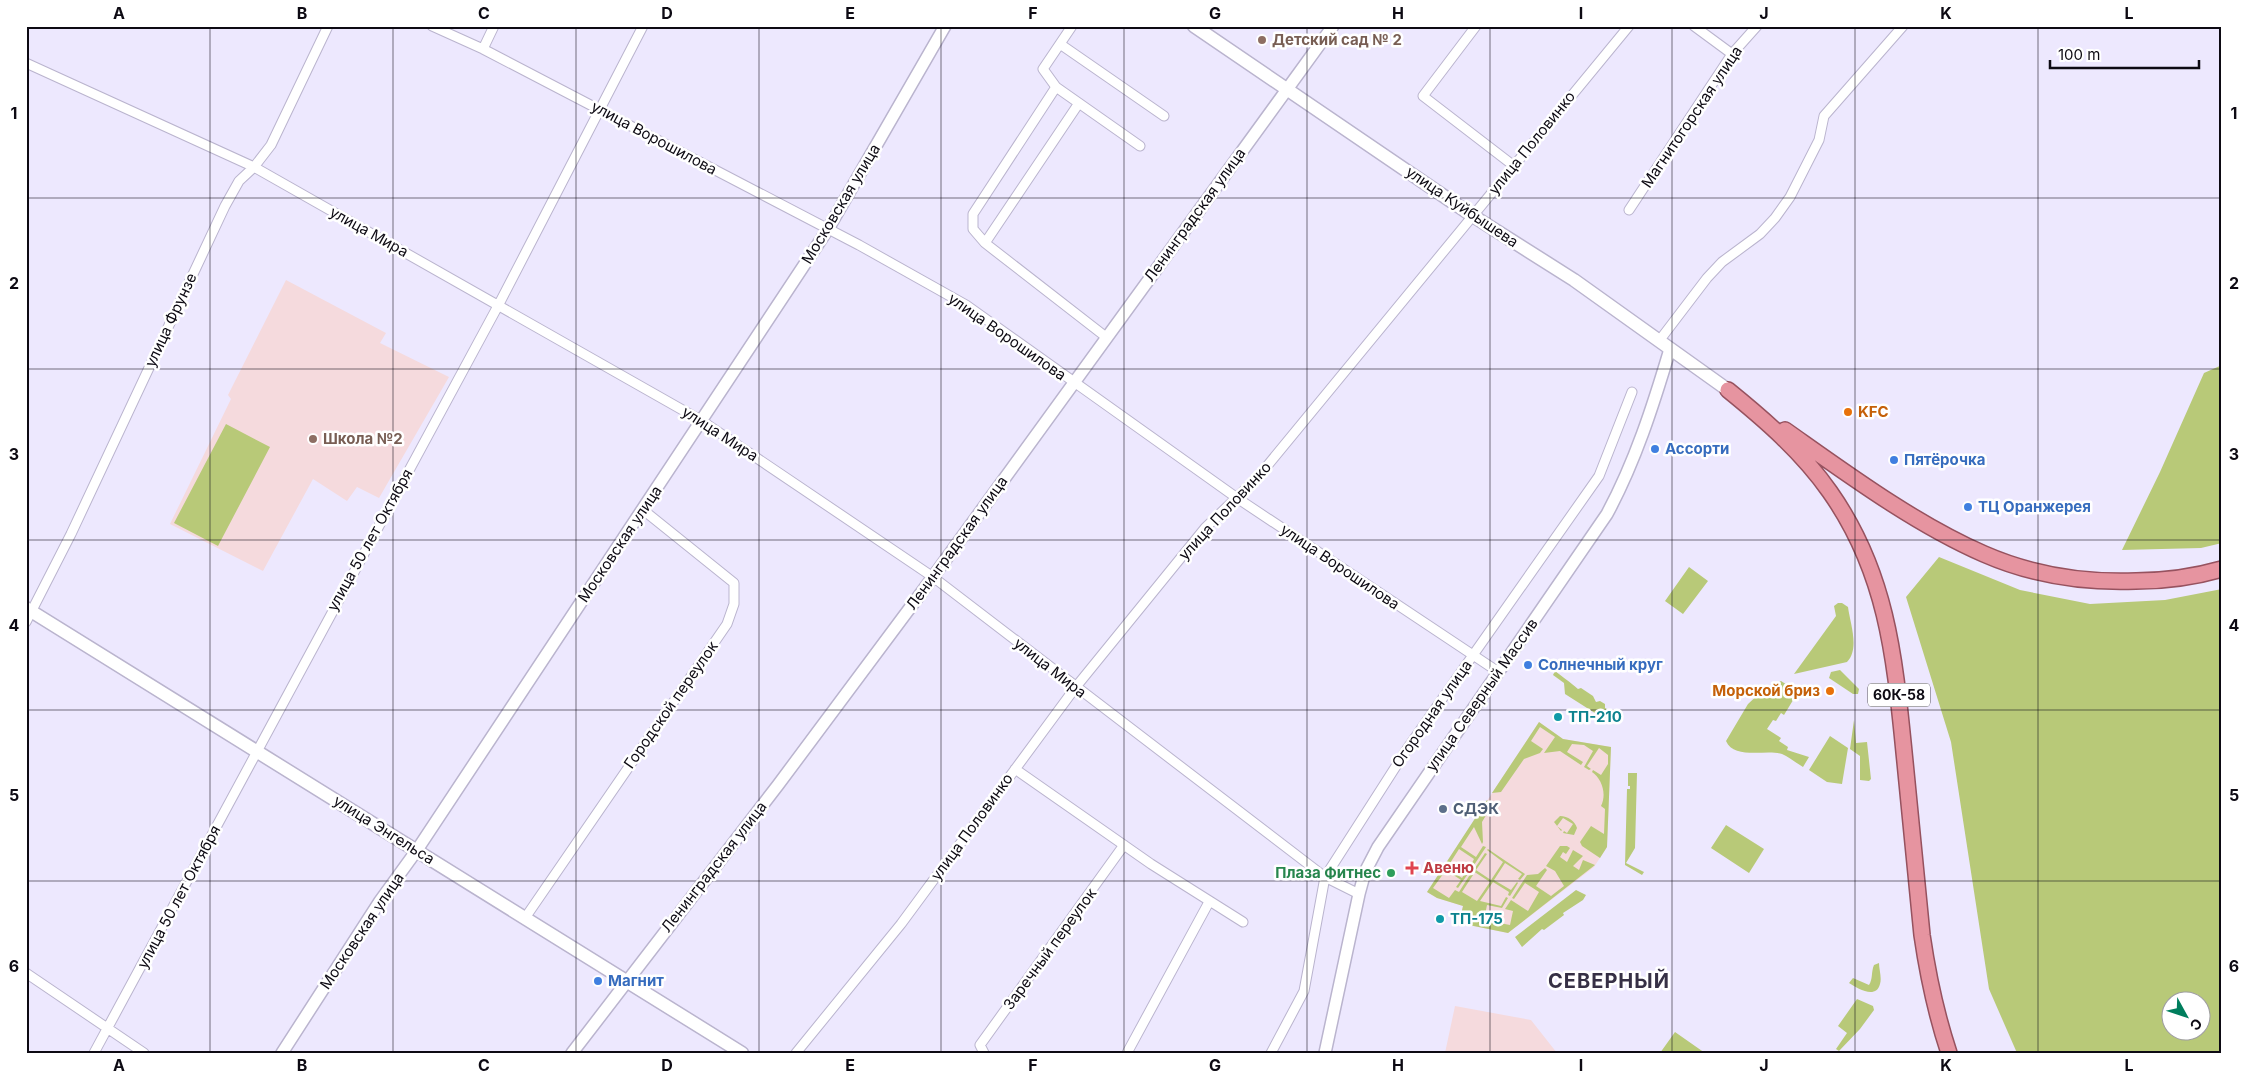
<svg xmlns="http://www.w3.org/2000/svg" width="2248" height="1079" font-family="Inter,sans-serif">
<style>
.education{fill:#f5dadd}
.green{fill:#b8c978;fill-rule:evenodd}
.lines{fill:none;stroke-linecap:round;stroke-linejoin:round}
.minor-casing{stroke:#bab4ce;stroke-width:11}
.tertiary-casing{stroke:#bab4ce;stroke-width:14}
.secondary-casing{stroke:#bab4ce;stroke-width:15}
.trunk-casing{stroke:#96525f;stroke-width:18}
.minor{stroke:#fff;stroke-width:9}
.tertiary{stroke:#fff;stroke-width:11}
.secondary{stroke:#fff;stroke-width:12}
.trunk{stroke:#e694a0;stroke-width:15}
.grid{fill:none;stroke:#0d0a13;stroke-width:1;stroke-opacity:0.55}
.education-dot{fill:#8d6e63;stroke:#fff;stroke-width:2}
.food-dot{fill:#e8710a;stroke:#fff;stroke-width:2}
.shop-dot{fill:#3f7fe0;stroke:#fff;stroke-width:2}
.culture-dot{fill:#0f9aa8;stroke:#fff;stroke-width:2}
.service-dot{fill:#5c6f8a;stroke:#fff;stroke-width:2}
.health-dot{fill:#e0444e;stroke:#fff;stroke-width:2}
.leisure-dot{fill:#2e9e5b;stroke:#fff;stroke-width:2}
.labels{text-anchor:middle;stroke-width:5;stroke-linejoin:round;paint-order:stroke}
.shield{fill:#fff;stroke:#56545a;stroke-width:1}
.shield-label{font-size:14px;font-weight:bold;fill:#0d0a13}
.education-label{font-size:15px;font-weight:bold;fill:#785e54;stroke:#fff;text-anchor:start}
.street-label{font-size:15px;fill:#0d0a13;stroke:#fff}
.food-label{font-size:15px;font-weight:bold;fill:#c56008;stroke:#fff;text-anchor:start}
.shop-label{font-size:15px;font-weight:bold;fill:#366cbe;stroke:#fff;text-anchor:start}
.culture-label{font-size:15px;font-weight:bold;fill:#0d838f;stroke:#fff;text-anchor:start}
.service-label{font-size:15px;font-weight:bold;fill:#4e5e75;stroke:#fff;text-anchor:start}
.health-label{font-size:15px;font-weight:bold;fill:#be3a42;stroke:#fff;text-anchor:start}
.leisure-label{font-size:15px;font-weight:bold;fill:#27864d;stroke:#fff;text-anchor:end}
.district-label{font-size:20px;font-weight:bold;letter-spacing:1px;fill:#363045;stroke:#fff}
.neatline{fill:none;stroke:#0d0a13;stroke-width:2}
.grid-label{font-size:16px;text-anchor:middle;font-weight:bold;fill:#0d0a13}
</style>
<rect width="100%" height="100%" fill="#ede8fe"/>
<path class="education" d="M286 280 386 333 380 343 449 377 379 498 357 487 347 501 313 479 263 571 170 524 231 399 228 395Z
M1539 722 1563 739 1611 747 1607 847 1594 867 1508 933 1459 923 1463 906 1437 898 1427 892Z
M1455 1006 1531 1020 1557 1053H1445Z"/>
<path class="green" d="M2222 365V543L2201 548 2122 550 2160 472 2204 373Z
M226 424 270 447 218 546 174 523Z
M1939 557 2020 590 2090 604 2165 600 2222 589V1053H2017L1989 989 1951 742 1906 597ZM2170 1002H2200V1032H2170Z
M1689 567 1708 581 1683 614 1665 601Z
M1838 603H1842L1848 607C1850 623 1860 649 1847 662L1794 674 1836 616 1834 606Z
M1840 670 1859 689 1858 694H1853L1829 678 1831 672Z
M1555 671C1564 678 1570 682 1578 689L1581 688 1593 696 1596 702 1600 701 1605 704V708L1619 715 1609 722 1565 694 1564 683 1553 675Z
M1781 681 1798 692 1784 715 1781 713 1776 721 1773 720 1767 729 1781 738 1779 741 1788 747 1787 750 1809 757 1803 767C1796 763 1789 757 1782 754 1767 749 1734 760 1726 741L1748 704 1763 690Z
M1854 720 1856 743 1867 742 1871 779 1869 781 1860 780V756L1850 749Z
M1539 722 1563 739 1611 747 1607 847 1600 858 1582 846 1580 842 1591 826 1604 834 1605 809 1601 806C1607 794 1602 779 1592 772L1593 770 1601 775 1608 764V755L1599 748 1587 766 1591 769 1589 770 1584 767 1593 751 1584 745 1572 744 1567 752 1583 762 1581 765 1560 751 1544 753 1555 737 1540 727 1531 741 1543 749 1540 753 1524 759 1501 792 1492 793Z
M1830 736 1848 748 1842 784 1827 782 1809 770Z
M1628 773H1637L1635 848 1626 863 1644 872 1642 875 1625 865 1627 789H1630V786H1628Z
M1487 800 1489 804 1485 810 1488 812 1482 822 1483 842 1482 844 1474 827 1461 847 1476 857 1483 846 1486 847 1472 868 1470 867 1474 859 1459 849 1447 868 1462 878 1468 869 1470 871 1458 888 1456 887 1461 880 1446 870 1433 888 1449 898 1455 890 1459 892 1471 873 1473 875 1462 892 1477 901 1490 882 1473 871 1485 853 1487 854 1476 870 1491 880 1503 862 1487 850 1488 849 1525 874 1520 880 1518 879 1522 874 1505 863 1494 880 1511 890 1517 882 1518 883 1510 896 1508 895 1509 892 1493 882 1480 901 1501 906 1506 897 1508 898 1502 908 1487 905 1484 920 1510 925 1513 911 1505 909 1511 900 1528 911 1539 892 1525 883 1514 899 1512 898 1527 875 1538 874 1545 868 1547 870 1536 886 1551 896 1564 886 1555 871 1546 866 1560 846H1567L1570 848 1566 854 1563 852 1560 857 1567 862 1573 850 1583 856 1573 866 1579 870 1583 860 1595 865 1508 933 1459 923 1463 906 1437 898 1427 892Z
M1560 816C1568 816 1575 821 1577 828L1574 835 1563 833 1564 831 1567 833 1573 824 1563 818 1557 826 1562 830 1561 831 1554 822Z
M1726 825 1764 849 1749 873 1711 848Z
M1576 890 1586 895 1583 900 1563 913 1564 915 1544 930 1542 929 1522 947 1515 937Z
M1879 963C1879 969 1882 978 1880 984 1876 1000 1857 988 1849 983L1853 978 1869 985C1873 979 1871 972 1874 965Z
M1857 999 1873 1006 1874 1010 1860 1029 1839 1051 1836 1049 1847 1033 1838 1026Z
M1675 1032 1705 1053H1660Z"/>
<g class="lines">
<g class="minor-casing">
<path id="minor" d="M432 26 483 49 859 245 966 305 1237 498 1497 671
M1072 26 1043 69 1056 87 973 214V229L985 243 1106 337
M1476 26 1423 96 1514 166
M1694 26 1732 54
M1060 44 1164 116
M483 49 494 26
M26 63 254 167 702 421 933 577 1325 877 1359 894
M1056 87 1140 146
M1629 210 1732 54 1757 26
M985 243 1079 103
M1659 341 1707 278 1722 262 1760 234 1775 218 1790 197 1819 140 1824 116 1903 26
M26 622 71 534 225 206 239 181 254 167 271 145 328 26
M1015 769 1151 864 1243 922
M525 918 727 624 734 604V583L642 509
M26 973 144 1053
M94 1053 499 304 643 26
M796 1053 901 924 1075 688 1205 528 1258 477 1629 26
M984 1053 980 1045 1124 845
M1127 1053 1209 902
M1271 1053 1304 991 1325 877 1407 749 1599 476 1632 392"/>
</g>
<g class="tertiary-casing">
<path id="tertiary" d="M282 1053 380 901 417 850 828 229 945 26
M572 1053 778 785 933 577 1333 26
M1325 1053 1359 894 1365 872 1378 847 1607 514C1635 462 1653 406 1670 349"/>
</g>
<g class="secondary-casing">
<path id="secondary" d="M1194 26 1473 216 1574 280 1728 390
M26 608 742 1053"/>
</g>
<g class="trunk-casing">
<path id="trunk" d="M1728 390C1765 420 1802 452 1830 492 1889 576 1895 663 1905 762 1911 820 1916 877 1922 935 1928 976 1936 1014 1949 1053
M1785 430C1846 473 1915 524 1984 554 2032 575 2084 583 2136 581 2165 581 2194 577 2222 569"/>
</g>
<use href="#minor" class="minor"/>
<use href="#tertiary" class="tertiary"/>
<use href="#secondary" class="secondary"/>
<use href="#trunk" class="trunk"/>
</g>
<path class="grid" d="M210 26V1053M393 26V1053M576 26V1053M759 26V1053M941 26V1053M1124 26V1053M1307 26V1053M1490 26V1053M1672 26V1053M1855 26V1053M2038 26V1053M26 198H2222M26 369H2222M26 540H2222M26 710H2222M26 881H2222"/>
<g class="education-dot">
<circle cx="1262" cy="40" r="5"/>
<circle cx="313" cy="439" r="5"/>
</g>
<g class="food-dot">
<circle cx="1848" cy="412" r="5"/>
<circle cx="1830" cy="691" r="5"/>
</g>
<g class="shop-dot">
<circle cx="1655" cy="449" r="5"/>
<circle cx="1894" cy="460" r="5"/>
<circle cx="1968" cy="507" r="5"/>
<circle cx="1528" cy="665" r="5"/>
<circle cx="598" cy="981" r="5"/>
</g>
<g class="culture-dot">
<circle cx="1558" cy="717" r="5"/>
<circle cx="1440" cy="919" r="5"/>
</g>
<circle class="service-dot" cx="1443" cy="809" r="5"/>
<path class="health-dot" d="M1409.5 860.5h5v5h5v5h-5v5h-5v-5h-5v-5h5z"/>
<circle class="leisure-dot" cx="1391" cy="873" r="5"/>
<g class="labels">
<rect class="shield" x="1868" y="683.5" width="62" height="23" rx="4"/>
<g class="shield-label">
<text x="1899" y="700">60К-58</text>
</g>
<g class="education-label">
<text x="1272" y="45">Детский сад № 2</text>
<text x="323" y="444">Школа №2</text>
</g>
<g class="street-label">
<text transform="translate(1692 117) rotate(-56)" y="5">Магнитогорская улица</text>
<text transform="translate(654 138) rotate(28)" y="5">улица Ворошилова</text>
<text transform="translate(1532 143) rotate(-51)" y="5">улица Половинко</text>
<text transform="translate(841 204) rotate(-59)" y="5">Московская улица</text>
<text transform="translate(1462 207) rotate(34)" y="5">улица Куйбышева</text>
<text transform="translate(1195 215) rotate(-54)" y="5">Ленинградская улица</text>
<text transform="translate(369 232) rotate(29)" y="5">улица Мира</text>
<text transform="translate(171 320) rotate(-65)" y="5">улица Фрунзе</text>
<text transform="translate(1007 337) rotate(35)" y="5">улица Ворошилова</text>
<text transform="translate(720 434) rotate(33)" y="5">улица Мира</text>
<text transform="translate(1225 511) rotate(-47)" y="5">улица Половинко</text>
<text transform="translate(370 540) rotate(-61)" y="5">улица 50 лет Октября</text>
<text transform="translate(957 543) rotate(-54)" y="5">Ленинградская улица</text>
<text transform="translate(620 544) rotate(-56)" y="5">Московская улица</text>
<text transform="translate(1340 567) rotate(34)" y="5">улица Ворошилова</text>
<text transform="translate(1050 668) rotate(38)" y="5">улица Мира</text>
<text transform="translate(1482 695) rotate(-55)" y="5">улица Северный Массив</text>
<text transform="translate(671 705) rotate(-55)" y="5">Городской переулок</text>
<text transform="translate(1432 714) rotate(-55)" y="5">Огородная улица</text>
<text transform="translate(972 827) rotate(-54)" y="5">улица Половинко</text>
<text transform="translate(384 830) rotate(32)" y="5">улица Энгельса</text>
<text transform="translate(714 867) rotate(-52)" y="5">Ленинградская улица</text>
<text transform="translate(179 897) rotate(-62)" y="5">улица 50 лет Октября</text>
<text transform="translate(362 931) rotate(-56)" y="5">Московская улица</text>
<text transform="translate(1050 949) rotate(-54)" y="5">Заречный переулок</text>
</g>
<g class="food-label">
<text x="1858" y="417">KFC</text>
<text x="1820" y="696" text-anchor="end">Морской бриз</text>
</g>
<g class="shop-label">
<text x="1665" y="454">Ассорти</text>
<text x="1904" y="465">Пятёрочка</text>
<text x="1978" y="512">ТЦ Оранжерея</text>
<text x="1538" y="670">Солнечный круг</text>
<text x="608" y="986">Магнит</text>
</g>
<g class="culture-label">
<text x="1568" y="722">ТП-210</text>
<text x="1450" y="924">ТП-175</text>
</g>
<g class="service-label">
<text x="1453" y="814">СДЭК</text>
</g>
<g class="health-label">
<text x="1423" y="873">Авеню</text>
</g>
<g class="leisure-label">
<text x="1381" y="878">Плаза Фитнес</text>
</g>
<g class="district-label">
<text x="1609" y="988">СЕВЕРНЫЙ</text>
</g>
</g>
<rect width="2248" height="1079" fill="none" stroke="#ffffff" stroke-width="55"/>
<g transform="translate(2186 1016) rotate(130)"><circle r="24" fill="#ffffff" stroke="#9e9da1"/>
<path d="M0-4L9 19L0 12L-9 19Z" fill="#007e5d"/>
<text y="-8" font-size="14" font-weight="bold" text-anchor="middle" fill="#0d0a13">С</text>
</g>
<path d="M2050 60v8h149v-8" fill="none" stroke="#0d0a13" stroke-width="2.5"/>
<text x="2058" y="60" font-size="15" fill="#0d0a13" stroke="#ffffff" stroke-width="4" paint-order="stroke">100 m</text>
<rect x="28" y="28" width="2192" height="1024" class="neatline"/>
<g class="grid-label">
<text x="119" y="19">A</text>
<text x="302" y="19">B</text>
<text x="484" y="19">C</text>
<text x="667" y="19">D</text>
<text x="850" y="19">E</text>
<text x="1033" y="19">F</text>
<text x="1215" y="19">G</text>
<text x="1398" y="19">H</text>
<text x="1581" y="19">I</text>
<text x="1764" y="19">J</text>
<text x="1946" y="19">K</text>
<text x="2129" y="19">L</text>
<text x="14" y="119">1</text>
<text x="2234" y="119">1</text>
<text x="14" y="289">2</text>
<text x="2234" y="289">2</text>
<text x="14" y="460">3</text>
<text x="2234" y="460">3</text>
<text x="14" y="631">4</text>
<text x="2234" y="631">4</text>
<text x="14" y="801">5</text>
<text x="2234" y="801">5</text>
<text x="14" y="972">6</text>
<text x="2234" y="972">6</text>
<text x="119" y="1071">A</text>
<text x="302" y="1071">B</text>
<text x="484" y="1071">C</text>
<text x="667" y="1071">D</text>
<text x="850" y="1071">E</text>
<text x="1033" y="1071">F</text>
<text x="1215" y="1071">G</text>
<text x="1398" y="1071">H</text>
<text x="1581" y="1071">I</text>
<text x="1764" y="1071">J</text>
<text x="1946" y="1071">K</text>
<text x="2129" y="1071">L</text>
</g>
</svg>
